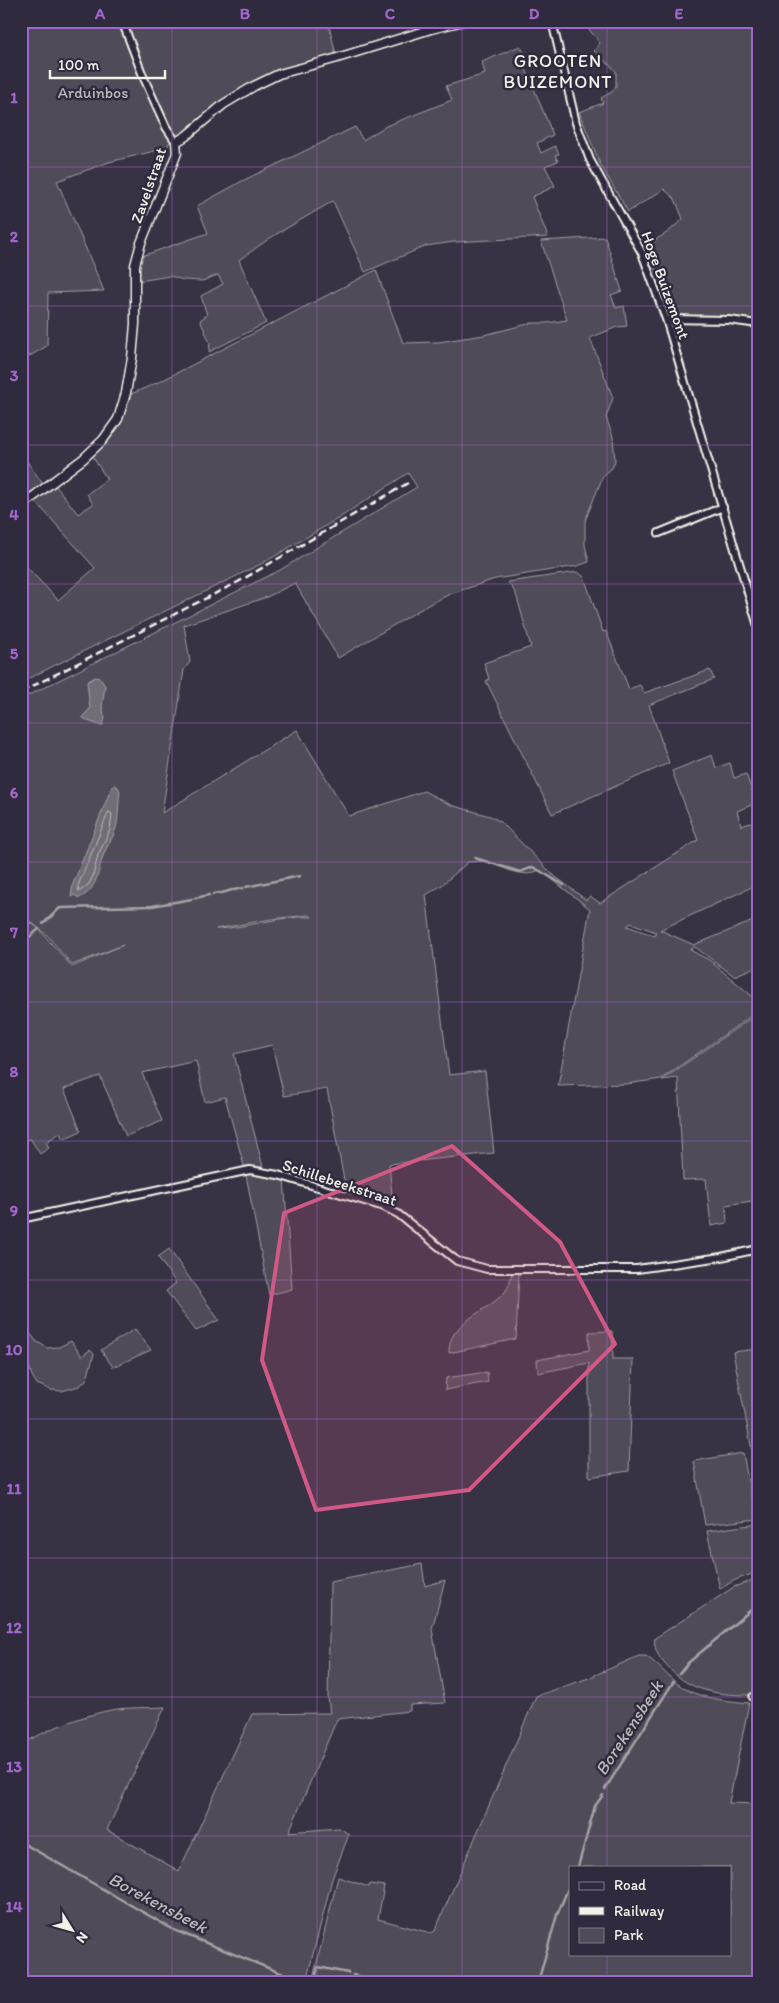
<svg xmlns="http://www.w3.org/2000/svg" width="779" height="2003" font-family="Itim,sans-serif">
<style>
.green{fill:#504b59;stroke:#a29ea0;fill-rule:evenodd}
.water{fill:#726e77;stroke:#a6a2a4}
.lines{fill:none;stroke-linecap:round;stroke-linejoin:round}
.shore{stroke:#c0bdbb;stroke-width:1}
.stream{stroke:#a6a2a4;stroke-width:2.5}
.minor-casing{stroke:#f4f1e8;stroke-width:10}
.tertiary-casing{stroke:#f4f1e8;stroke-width:11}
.minor{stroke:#2f2a3d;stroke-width:6}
.tertiary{stroke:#2f2a3d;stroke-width:8}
.rail{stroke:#f4f1e8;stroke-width:2.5;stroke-dasharray:8 4;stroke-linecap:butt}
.marked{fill:#d15985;fill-opacity:0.2;stroke:#d15985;stroke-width:4;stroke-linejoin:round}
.grid{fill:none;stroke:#9f67cb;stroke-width:1;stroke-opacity:0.55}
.labels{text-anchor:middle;stroke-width:5;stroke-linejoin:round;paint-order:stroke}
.park-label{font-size:16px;fill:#bbb7b6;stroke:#2f2a3d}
.street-label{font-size:16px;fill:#f4f1e8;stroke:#2f2a3d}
.neighbourhood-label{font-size:18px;letter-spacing:1px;fill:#f4f1e8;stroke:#2f2a3d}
.water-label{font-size:18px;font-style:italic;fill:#bab6b5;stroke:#2f2a3d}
.neatline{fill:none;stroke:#9f67cb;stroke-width:2}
.grid-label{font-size:16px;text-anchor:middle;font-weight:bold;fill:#9f67cb}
</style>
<rect width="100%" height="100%" fill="#373244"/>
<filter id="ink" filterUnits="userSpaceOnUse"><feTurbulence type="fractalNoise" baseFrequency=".02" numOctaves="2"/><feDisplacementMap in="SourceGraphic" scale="10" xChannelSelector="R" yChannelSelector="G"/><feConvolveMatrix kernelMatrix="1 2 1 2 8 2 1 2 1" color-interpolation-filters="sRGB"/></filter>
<g filter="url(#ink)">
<path class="green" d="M21 21H328L336 55 285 68 264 78 181 137 169 143 167 148 109 162 57 181 104 291 48 293 47 346 21 361Z
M582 21H758V321L737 318 673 315 646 246 668 232 683 219 675 199 664 189 628 212 600 164 579 112 603 103 601 98 612 92 616 86V71L594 51 600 43Z
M520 46 532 64 525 67 553 135 537 143 541 153 555 146 559 154 555 155 558 161 545 166 555 186 532 197 548 237 454 242 426 246 365 272 333 201 270 238 239 260 266 323 209 352 210 343 200 320 207 315 201 296 223 284 218 275 202 281 183 280 170 276 139 281V267L142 256 208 233 197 206 244 180 355 127 363 140 386 126 452 100 446 86 485 74 482 62Z
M605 237 622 291 611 295 616 308 624 306 627 326 617 327 590 338 613 398 606 417 613 437 615 461 612 468 603 476 585 521V545L589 562 577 566 495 579 450 594 428 605 338 658 295 583 267 597 184 625 190 662 184 670 162 813 297 730 349 816 424 791 451 805 490 816 501 822 552 874 586 900 590 896 600 903 698 840 672 771 712 755 716 768 730 763 734 778 746 774 756 803 737 811 741 826 751 823 754 831 758 830V884L660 930 694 945 758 919V966L734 976 695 947 690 950 709 960 758 1001V1011L661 1079 626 1084 558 1086 590 909 540 870 528 874 514 872 484 861 468 862 442 885 426 895 449 1075 485 1071 494 1153 389 1164 393 1205 346 1191 327 1089 284 1096 272 1045 234 1054 263 1167 244 1166 225 1097 205 1102 196 1061 142 1073 162 1121 126 1136 100 1076 64 1089 81 1131 63 1139 60 1133 46 1142 49 1148 40 1154 30 1138 24 1142 21 1138V916L38 928 72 967 123 945 72 965 47 935 21 914V699L280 570 417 487 408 473 339 518 263 563 21 682V561L58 600 95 568 35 501 56 486 78 514 93 504 87 494 107 479 92 456C111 438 124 420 131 394L161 381 376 270 403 343 438 342 484 335 532 323H547L567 320 541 241ZM309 915 312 917C280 915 248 928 216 929L271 919ZM631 923 656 932 655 936 627 926Z
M21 453 43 484 30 495 21 483Z
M578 572 584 577 603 632 606 631 629 689 640 685 644 693 710 670 714 679 649 705 669 763 552 814 486 681 489 679 484 663 531 647 516 594 508 582Z
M758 1013 754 1049H758V1087L755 1088 758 1105V1200L726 1205 727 1223 711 1226 706 1179 683 1180 678 1078 662 1080Z
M256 1174 284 1179 292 1289 269 1295 246 1175Z
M169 1249 219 1320 196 1331 166 1291 176 1283 158 1257Z
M512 1273H519L516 1339 449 1353C448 1321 487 1313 505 1292 509 1287 511 1279 512 1273Z
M135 1329 151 1350 113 1367 101 1350Z
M612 1331 613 1359H633L629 1471 589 1477V1363L538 1373 537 1360 589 1350V1332Z
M29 1332 36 1341 47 1348 59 1347 71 1341 82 1356 90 1350 94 1354 87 1379 79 1386 62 1391 51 1390 37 1384 32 1376 29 1366 21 1353V1337Z
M758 1349V1450L752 1451 733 1352Z
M487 1372 488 1382 445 1390 446 1378Z
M743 1453 751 1497 758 1496V1519L705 1525 694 1461Z
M758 1524V1572L735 1580 720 1589 707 1531Z
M422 1564 425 1586 445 1580 432 1629 445 1703 410 1705V1711L337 1719 289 1832 339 1828 349 1834 332 1879 306 1982H21V1745C47 1729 81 1716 111 1710 128 1707 147 1708 165 1707L107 1830 179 1871 252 1714 330 1713 328 1698 330 1582Z
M758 1578V1695C719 1695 690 1694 663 1662 658 1656 653 1646 655 1638L734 1587Z
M639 1656H646L650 1659C658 1665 665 1673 673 1680 694 1699 722 1700 749 1703L729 1803 758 1804V1982H312L338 1877 369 1887 370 1884 384 1886 378 1919 431 1933 435 1931 536 1696 586 1679ZM570 1867H730V1954H570Z"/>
<path class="water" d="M95 677 100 678 105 686 102 706 105 719 102 726 88 721 82 717 90 709 87 682Z
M115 785 118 787 120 792C118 804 119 820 115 831 112 840 106 847 103 856 98 871 97 891 79 898L74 895 71 897 73 884 109 794 113 786Z"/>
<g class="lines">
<path class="shore" d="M109 812 112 814 110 830 98 855 93 876 89 884 79 892 78 886Z"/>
<path class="stream" d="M475 858 520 872 533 867 564 885
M246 887 300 876
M234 890 243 888
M222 893 232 890
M213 894 220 893
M195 898 209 895
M43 924 60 908 152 906 192 899
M21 944 39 929
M679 1674 688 1663 758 1604
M605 1789 674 1681
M21 1842 174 1930 288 1976
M578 1867 595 1806 603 1795
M353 1975 382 1982
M295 1978 303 1982
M314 1982 318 1967 348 1973
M538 1982 557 1915 570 1884"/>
<g class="minor-casing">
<path id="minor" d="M122 21 143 76 166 127 176 142
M552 21 576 123 590 160 642 253 666 319 758 626
M666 319 729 320 758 324
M659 533 723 507
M21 1219 250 1170 278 1175 384 1207 398 1214 457 1261 487 1269H637L721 1257 758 1249
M753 1697H758"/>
</g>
<g class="tertiary-casing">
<path id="tertiary" d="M21 506 83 459 103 440 118 419 126 393 132 358 135 324V265L141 243 177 153 176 142 186 136 224 104 254 86 279 74 334 59 431 29 463 21"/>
</g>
<use href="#minor" class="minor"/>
<use href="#tertiary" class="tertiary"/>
<path class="rail" d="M21 692 238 582 408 483"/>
</g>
</g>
<path class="marked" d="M452 1146 560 1242 615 1344 469 1490 316 1510 262 1360 284 1213Z"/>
<path class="grid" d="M172 21V1982M317 21V1982M462 21V1982M607 21V1867M21 167H758M21 306H758M21 445H758M21 584H758M21 723H758M21 862H758M21 1002H758M21 1141H758M21 1280H758M21 1419H758M21 1558H758M21 1697H758M21 1836H758M607 1954V1982"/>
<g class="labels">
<g class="park-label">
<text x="93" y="98">Arduinbos</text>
</g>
<g class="street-label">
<text transform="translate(148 185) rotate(-71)" y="6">Zavelstraat</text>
<text transform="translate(666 285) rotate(70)" y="6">Hoge Buizemont</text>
<text transform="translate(340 1182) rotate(18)" y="6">Schillebeekstraat</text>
</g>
<g class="neighbourhood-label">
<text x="558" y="67">GROOTEN<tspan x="558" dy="21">BUIZEMONT</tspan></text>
</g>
<g class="water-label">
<text transform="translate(629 1728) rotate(-57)" y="6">Borekensbeek</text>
<text transform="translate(158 1903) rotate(28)" y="6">Borekensbeek</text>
</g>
</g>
<rect width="779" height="2003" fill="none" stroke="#2f2a3d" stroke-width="55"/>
<rect x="569" y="1866" width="162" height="90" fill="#2f2a3d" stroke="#7e7a81"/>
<rect x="579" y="1882" width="25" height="8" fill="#2f2a3d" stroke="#7e7a81"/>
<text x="614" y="1890" font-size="15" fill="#f4f1e8">Road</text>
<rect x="579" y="1907" width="25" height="8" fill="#f4f1e8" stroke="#7e7a81"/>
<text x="614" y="1916" font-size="15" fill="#f4f1e8">Railway</text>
<rect x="579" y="1928" width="25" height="15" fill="#504b59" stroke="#7e7a81"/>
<text x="614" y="1940" font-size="15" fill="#f4f1e8">Park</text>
<g transform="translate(72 1930) rotate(127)" stroke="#2f2a3d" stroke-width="4" paint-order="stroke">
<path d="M0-4L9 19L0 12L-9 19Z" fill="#f4f1e8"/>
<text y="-8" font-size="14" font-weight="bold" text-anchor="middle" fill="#f4f1e8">N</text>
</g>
<path d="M50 70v8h115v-8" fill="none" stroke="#f4f1e8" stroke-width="2.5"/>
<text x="58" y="70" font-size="15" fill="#f4f1e8" stroke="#2f2a3d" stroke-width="4" paint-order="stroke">100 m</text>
<rect x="28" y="28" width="724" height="1948" class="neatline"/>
<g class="grid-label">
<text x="100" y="19">A</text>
<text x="245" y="19">B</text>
<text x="390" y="19">C</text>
<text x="534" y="19">D</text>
<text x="679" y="19">E</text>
<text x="14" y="103">1</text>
<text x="14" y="242">2</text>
<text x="14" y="381">3</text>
<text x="14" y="520">4</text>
<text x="14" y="659">5</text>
<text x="14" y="798">6</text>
<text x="14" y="938">7</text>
<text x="14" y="1077">8</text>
<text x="14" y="1216">9</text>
<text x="14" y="1355">10</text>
<text x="14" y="1494">11</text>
<text x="14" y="1633">12</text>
<text x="14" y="1772">13</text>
<text x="14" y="1912">14</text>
</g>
</svg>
